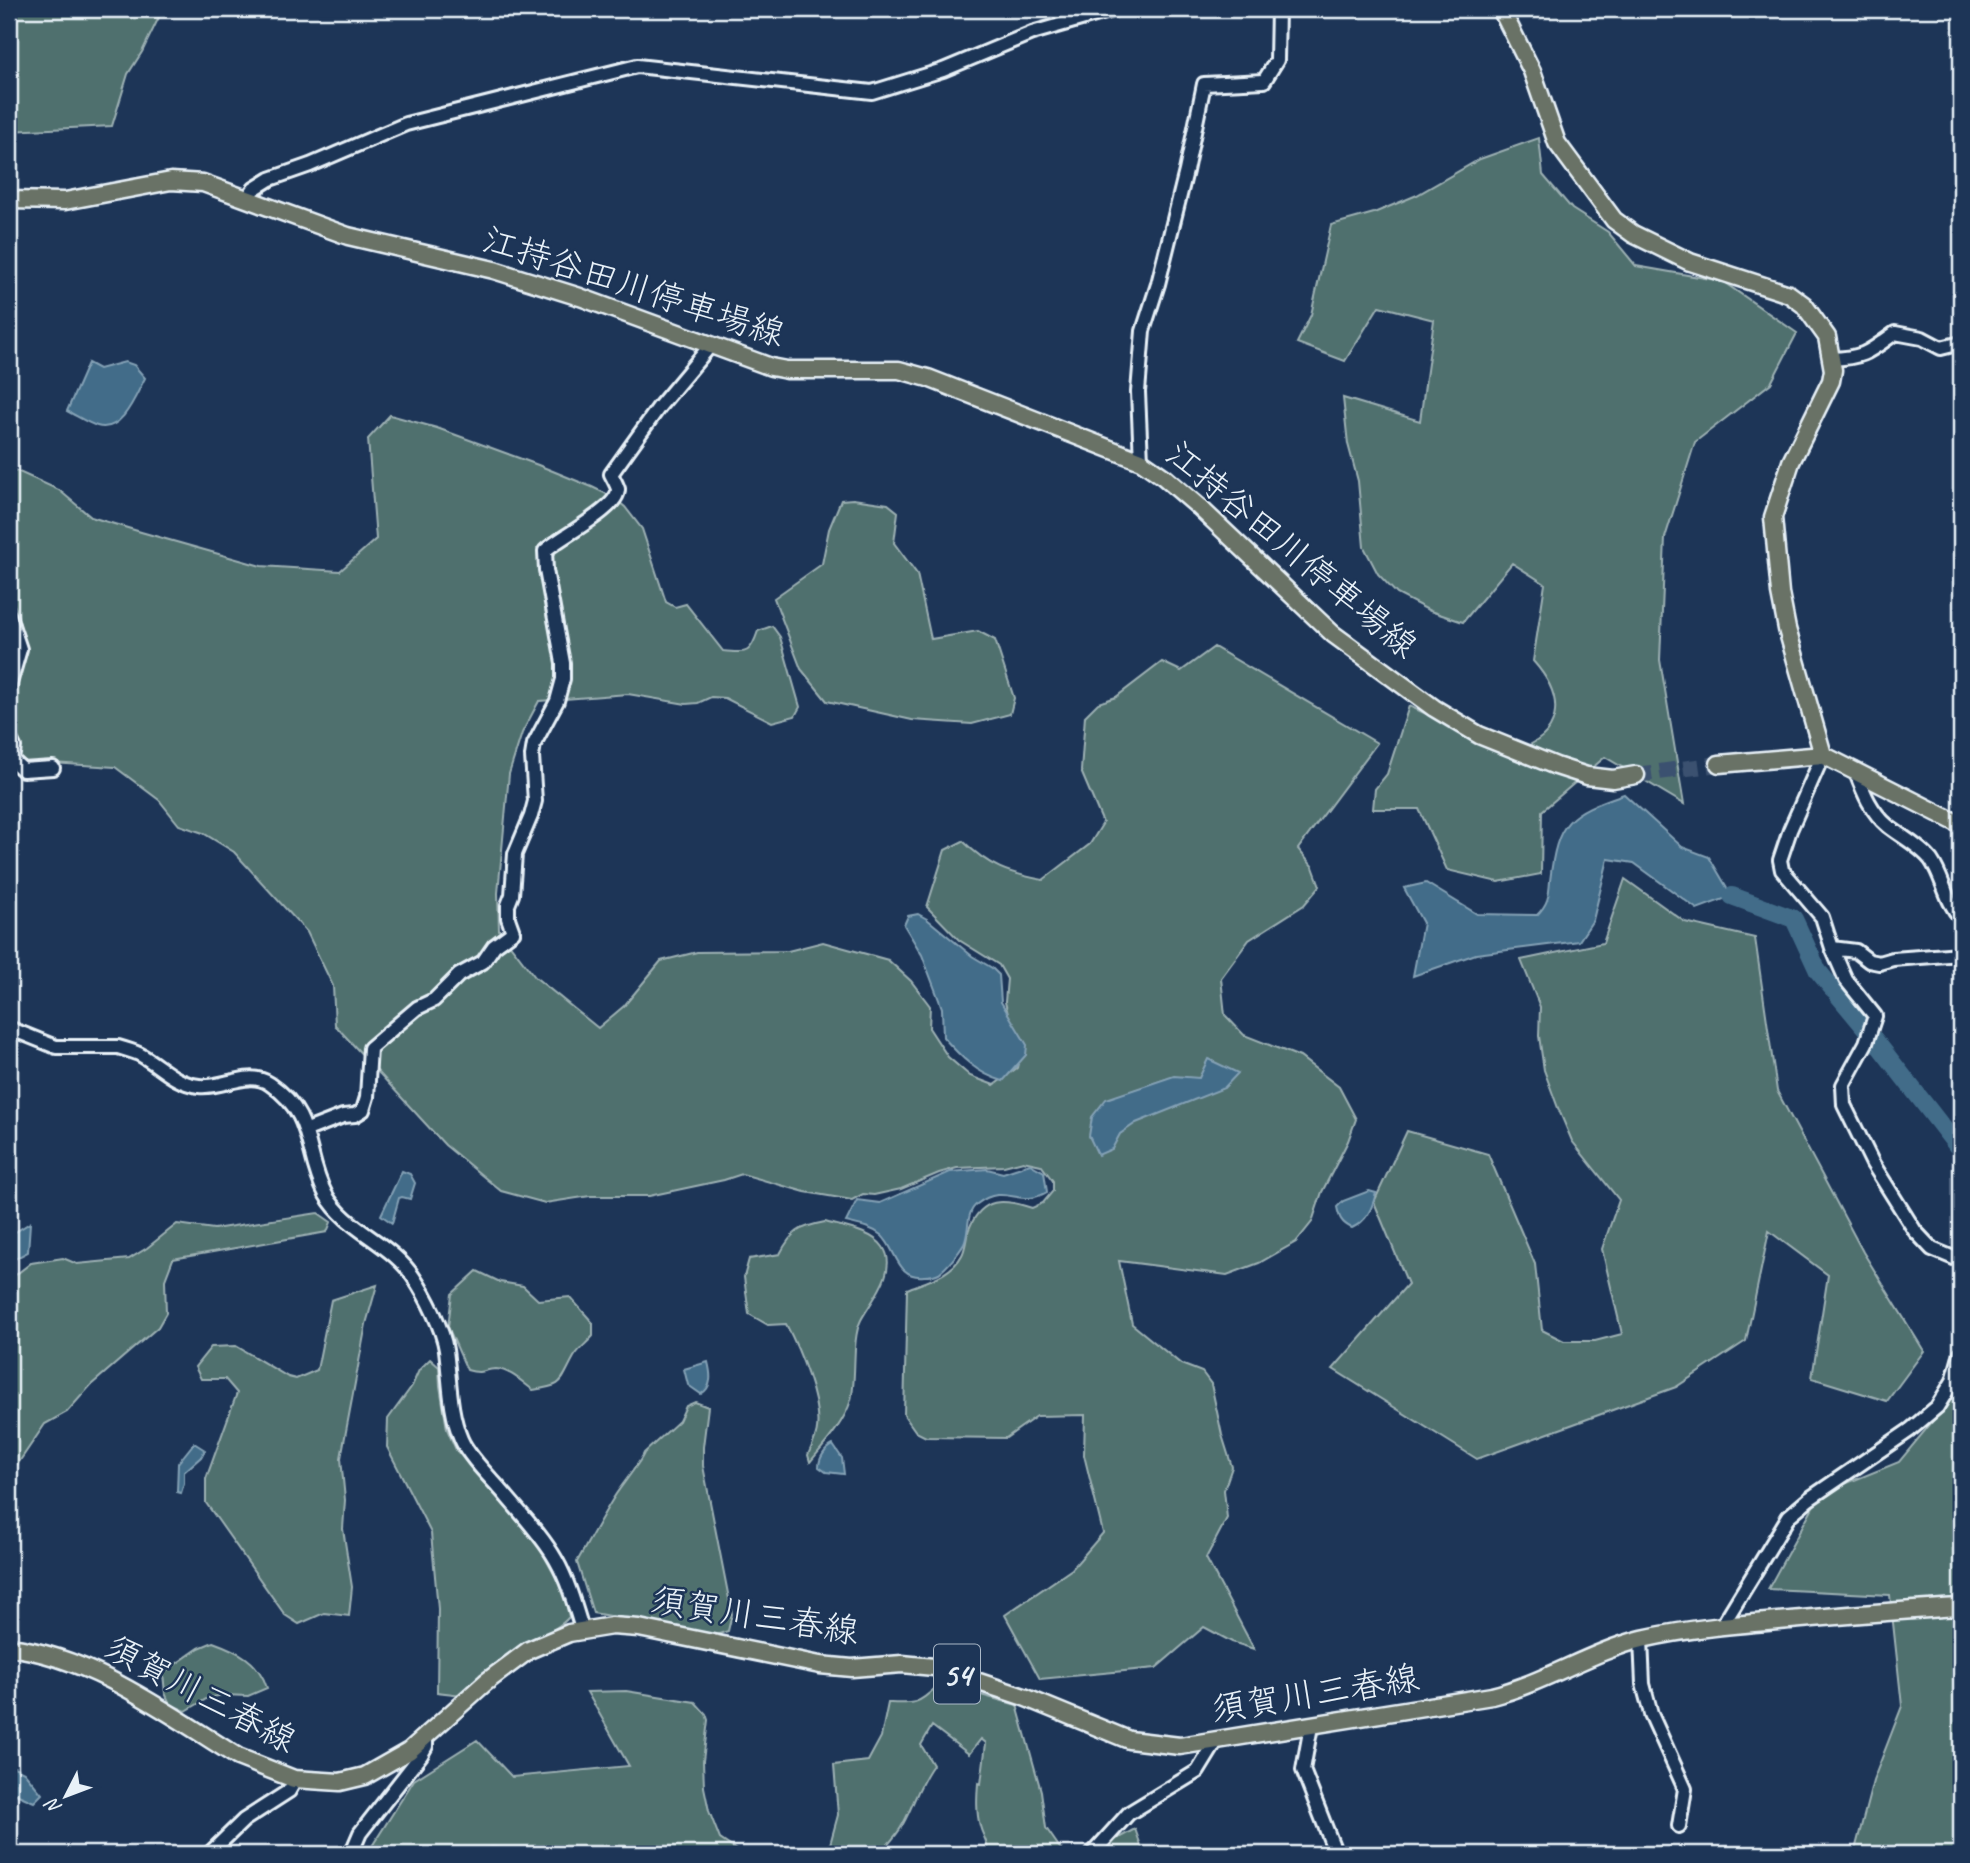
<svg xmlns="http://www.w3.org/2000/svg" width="1970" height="1863" font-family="Caveat,'Klee One',sans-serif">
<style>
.green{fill:#506f6e;stroke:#9cb0b3;stroke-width:2}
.water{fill:#426c89;stroke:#84a1b5;stroke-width:2}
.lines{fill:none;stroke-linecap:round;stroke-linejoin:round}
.river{stroke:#426c89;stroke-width:18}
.major-tunnel{stroke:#3b516f;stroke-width:16;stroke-dasharray:16 8;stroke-linecap:butt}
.minor-casing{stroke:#e8f1f8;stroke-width:18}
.major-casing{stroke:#e8f1f8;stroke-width:21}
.minor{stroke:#1d3557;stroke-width:12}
.major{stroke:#697266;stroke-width:16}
.labels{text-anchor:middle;stroke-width:5;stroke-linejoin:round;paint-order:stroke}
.shield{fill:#1d3557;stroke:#abb9c8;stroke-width:2}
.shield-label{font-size:33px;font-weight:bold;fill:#e8f1f8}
.street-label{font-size:35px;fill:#e8f1f8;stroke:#1d3557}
</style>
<rect width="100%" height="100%" fill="#1d3557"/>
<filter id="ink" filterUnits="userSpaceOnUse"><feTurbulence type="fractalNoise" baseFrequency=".0143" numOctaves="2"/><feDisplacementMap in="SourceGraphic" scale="14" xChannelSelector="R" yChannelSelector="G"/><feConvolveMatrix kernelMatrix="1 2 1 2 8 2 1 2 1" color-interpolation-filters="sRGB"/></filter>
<g filter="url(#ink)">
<path class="green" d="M9 9H163L142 52 128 74 112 126 9 131Z
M1539 138 1543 175 1572 209 1608 232 1636 266 1722 281 1797 333 1771 383 1695 442 1665 538 1660 660 1684 804 1605 757 1542 811 1541 874 1498 882 1447 870 1419 809H1373L1375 789 1387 774 1409 706 1509 752C1564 739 1567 699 1533 661L1545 584 1512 563 1463 622 1430 611 1397 594 1378 574 1364 547 1358 481 1348 444 1343 398 1420 421 1434 320 1379 306 1345 361 1297 343 1311 315 1331 225 1374 213 1417 195 1480 159Z
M390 415 437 428 538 465 592 487 613 497 625 507 642 529 666 602 675 607 686 604 723 651C747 653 750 655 758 631L772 626 780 637 800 707 795 716 772 722 725 698 711 697 698 703 686 704 628 694 539 701 522 733 509 774 498 893 499 930 535 977 598 1028 624 1006 661 961 697 952 788 951 823 942 888 960 911 981 930 1006 929 1028 948 1057 970 1076 994 1085 1017 1068 1021 1049 1011 1026 1005 1002 1007 979 999 965 959 940 927 907 945 850 963 841C989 867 1008 873 1043 880L1090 844 1103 823 1081 771 1085 716 1098 703 1116 697 1162 662 1181 671 1214 647 1377 743 1298 849 1313 867 1320 886 1304 905 1249 940 1221 978 1225 1015 1244 1035 1300 1057 1339 1087 1356 1119 1348 1141 1322 1192 1312 1222 1296 1242 1259 1263 1227 1275 1119 1261 1132 1324 1181 1364 1202 1372 1211 1384 1222 1435 1232 1467 1224 1490 1227 1518 1206 1558 1254 1649 1232 1642 1204 1627 1156 1668 1040 1679 1005 1615 1072 1569 1103 1533 1084 1455 1085 1415 1037 1416 1006 1438 926 1437 916 1432 904 1415 907 1289C926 1281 951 1276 962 1255 966 1248 966 1237 969 1229 982 1197 1003 1198 1032 1208L1043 1203 1053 1191V1181L1041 1165 1023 1161 1004 1166 957 1168 939 1173 901 1189 874 1195 863 1194 852 1200 805 1192 742 1174 724 1180 649 1196H590L545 1203 501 1191 445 1145 335 1025 333 986 307 932 234 852 203 833 179 825 159 800 115 767 51 763 38 765 20 761 9 726V702L25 645 16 609 9 593V471H17L59 490 91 517 141 532 261 566 340 571 376 539 368 439Z
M853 499 888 504 898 512 894 543 917 574 931 639 978 631 995 640 1014 698 1010 714 972 724 912 720 827 701 801 669 774 598 822 564 829 529 841 500Z
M1625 879 1685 922 1755 938 1777 1091 1863 1252 1924 1351 1887 1401 1812 1378 1828 1275 1769 1231 1746 1341 1676 1387 1477 1459 1333 1369 1408 1284 1374 1202 1407 1131 1488 1154 1535 1264 1542 1330 1564 1341H1595L1622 1334 1602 1249 1619 1200 1572 1141 1558 1108 1544 1070 1539 1036 1540 1007 1521 960 1603 943Z
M318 1213 331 1222 327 1232 173 1259 165 1280 166 1313 158 1327 91 1385 67 1412 45 1424 17 1465 9 1469V1280L31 1263 63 1258 77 1264 129 1259 147 1248 177 1224 214 1229Z
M825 1222C843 1227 872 1231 883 1247 899 1270 871 1301 861 1320 851 1340 857 1377 851 1400 844 1423 825 1444 810 1462L808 1455C811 1447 817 1437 817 1429 821 1401 799 1349 786 1324L768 1325 749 1314 744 1277 749 1259 780 1254C792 1231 799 1227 825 1222Z
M477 1271 500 1282 523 1286 538 1300 570 1297 593 1323V1336C587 1343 578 1350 574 1357 559 1384 565 1385 533 1390 522 1382 510 1370 496 1369 483 1369 484 1375 467 1370L448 1327 452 1294Z
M377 1285 366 1324 341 1458 345 1500 343 1529 352 1587 349 1616 324 1613 299 1624 285 1615 206 1503V1479L237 1393 225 1379H201L195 1367 211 1347 236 1346 288 1377 296 1379 317 1370 331 1300Z
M430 1359 439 1367 440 1386 447 1429 456 1450 537 1543 564 1592 569 1617C557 1631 537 1636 522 1645 500 1659 481 1678 462 1695L437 1692 438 1609 431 1533 387 1447 388 1419 412 1386 419 1370Z
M1961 1387V1557L1956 1559 1961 1611V1854H1854L1873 1781 1902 1706 1890 1595 1768 1589 1820 1494 1899 1462Z
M695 1402 708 1407 703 1447V1466L732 1614 728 1631 716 1635 593 1613 577 1562C590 1539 602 1516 616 1494 622 1485 642 1460 644 1453L679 1421 686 1406Z
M213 1642C238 1651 259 1661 267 1688L248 1696 223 1695 208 1698 186 1711 170 1704 165 1693 163 1673 199 1648Z
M936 1687H952L1017 1705 1041 1791 1046 1828 1064 1854H988C988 1840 983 1838 980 1826 976 1812 977 1797 978 1783L981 1784 986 1743 981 1739 969 1754 932 1726 921 1745 933 1765C919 1784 914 1804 903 1824 897 1836 888 1844 879 1854H836L829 1848 838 1815 834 1765 868 1761 881 1737 888 1703C913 1704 918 1705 936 1687Z
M626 1691 695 1702 706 1714 708 1720 703 1761 704 1787 709 1811 720 1839 742 1854H519L515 1850 492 1847 476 1851V1854H367L414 1780 477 1740 512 1777 629 1766 587 1692Z
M1135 1829 1144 1854H1089Z"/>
<path class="water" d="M125 362 134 365 145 378C136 395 122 434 97 426 87 423 77 416 67 411L88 363 99 369Z
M1624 794 1682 847 1709 857 1732 896 1697 909 1634 863 1608 859 1593 920 1579 941 1476 954 1413 976 1423 923 1404 888 1426 883 1477 914 1537 915C1548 904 1549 896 1550 881 1557 821 1568 813 1624 794Z
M918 914 927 919 972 956 992 968 999 975 1001 1002 1027 1045 1026 1055 1003 1081C977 1074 960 1056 943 1037L942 1008 922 955 904 925 908 916Z
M1208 1059 1238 1073 1224 1088 1136 1123 1120 1134 1112 1149 1098 1155 1089 1136 1092 1117 1106 1099 1174 1076 1199 1078Z
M1030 1164 1044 1172 1047 1192C1019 1209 1006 1182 977 1204 965 1213 970 1232 964 1244 959 1253 947 1267 939 1273 935 1275 929 1276 924 1276 896 1279 897 1249 881 1235 871 1227 858 1225 846 1222L857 1200 880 1203 950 1172 987 1169 1003 1173Z
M402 1171 410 1174 415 1183 410 1199 402 1197 399 1198 392 1223 381 1215Z
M1369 1191 1376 1193C1372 1209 1367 1221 1352 1228 1341 1223 1339 1217 1337 1207L1343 1201Z
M30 1223 28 1252 13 1260 9 1254V1236Z
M708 1362C711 1374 713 1387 701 1394L688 1385 684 1369Z
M194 1443 205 1450 201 1457 184 1472V1483L181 1493 177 1492 178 1463Z
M833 1445 842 1458 844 1474 826 1472 819 1467C819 1458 825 1449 833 1445Z
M14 1767 24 1772 42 1794 34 1802 9 1791V1772Z"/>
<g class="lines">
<path class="river" d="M1732 896 1794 919 1818 971 1833 989
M1838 995 1867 1030
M1874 1039 1961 1151"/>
<path class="major-tunnel" d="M1636 775 1719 764"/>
<g class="minor-casing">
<path id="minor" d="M246 199 254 189 270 179 310 165 406 124 637 66 872 92 943 70 1032 33 1116 9
M1831 359C1864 358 1869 352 1895 333L1922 338 1941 348 1961 343
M1141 461 1138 392 1143 331 1158 284 1186 171 1204 84 1264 81 1277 60 1278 9
M9 616 20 649 9 687
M9 737 14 747 12 760 23 770 53 768
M1823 755 1790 830 1780 860 1782 870 1822 917 1832 948 1846 980 1875 1016 1866 1043 1843 1085 1844 1105 1873 1164 1915 1231 1932 1249 1961 1261
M1855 770C1863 791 1870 811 1888 826 1902 837 1920 846 1931 860 1944 879 1945 901 1961 918
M1832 948 1856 951 1869 961 1879 963 1893 959 1961 954
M9 1028 56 1047H118C125 1049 132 1051 139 1054 160 1065 173 1083 199 1086 223 1089 248 1069 270 1084 316 1115 304 1154 326 1195 347 1231 392 1243 414 1278 426 1296 443 1329 446 1350 450 1380 449 1411 461 1439 469 1458 494 1481 507 1497 524 1517 543 1537 556 1560 568 1581 575 1606 582 1629
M307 1130 343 1116 355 1115 363 1110 367 1097 370 1048 417 1008 434 1000 459 975 483 962 494 946 513 932 508 918V905L512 895 515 854 531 816 535 801 532 756 534 744 557 701 563 679V663L546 570 545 551C559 537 619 509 618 489 617 485 613 478 611 474L659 407 710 346
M1722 1626 1789 1516 1809 1499 1910 1430 1937 1407 1953 1381 1961 1353
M1641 1639 1643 1684 1651 1714 1685 1789 1679 1826
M1311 1726 1303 1770 1336 1854
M209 1854 244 1820 289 1791 296 1779
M351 1854 360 1833 421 1755 426 1746V1736
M1092 1854 1129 1813 1198 1771 1217 1740"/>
</g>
<g class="major-casing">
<path id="major" d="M1501 9 1532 71 1557 143 1614 220 1633 234 1690 262 1789 294 1804 305 1827 337 1833 370 1831 381 1791 462 1773 517 1780 593 1787 629 1823 755
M9 200 65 201 171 181 203 183 348 236 494 270 580 297 771 367 787 370H899L928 378 1141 461 1164 477 1199 507 1333 634 1434 708 1479 735 1556 766 1587 776 1613 779 1636 775
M1719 764 1823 755 1961 825
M9 1647C93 1657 167 1713 238 1757L294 1779 340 1782 365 1776 409 1751 486 1682 529 1650 569 1633 612 1626 639 1628 820 1665 852 1668 902 1664 934 1667 1024 1697 1129 1740 1180 1746 1492 1696C1544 1683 1590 1652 1642 1639 1690 1628 1741 1624 1790 1620 1847 1615 1904 1610 1961 1607"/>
</g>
<use href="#minor" class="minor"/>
<use href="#major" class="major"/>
</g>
</g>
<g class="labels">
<rect class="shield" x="934" y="1644.5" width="46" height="59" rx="5"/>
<g class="shield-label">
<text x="957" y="1686">54</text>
</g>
<g class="street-label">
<text transform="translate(634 286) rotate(18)" y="12">江持谷田川停車場線</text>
<text transform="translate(1292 549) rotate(40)" y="12">江持谷田川停車場線</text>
<text transform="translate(755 1615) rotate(9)" y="12">須賀川三春線</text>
<text transform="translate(201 1693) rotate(28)" y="12">須賀川三春線</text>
<text transform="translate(1315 1693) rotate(-9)" y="12">須賀川三春線</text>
</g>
</g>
<rect width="1970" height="1863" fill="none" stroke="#1d3557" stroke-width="35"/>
<rect x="18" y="18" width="1935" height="1828" fill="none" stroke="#e8f1f8" stroke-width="2.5" filter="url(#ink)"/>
<g transform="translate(66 1796) rotate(228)" stroke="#1d3557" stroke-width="5" paint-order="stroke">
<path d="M0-5L12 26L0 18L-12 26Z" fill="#e8f1f8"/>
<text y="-10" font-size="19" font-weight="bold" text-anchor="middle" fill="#e8f1f8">N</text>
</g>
</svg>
